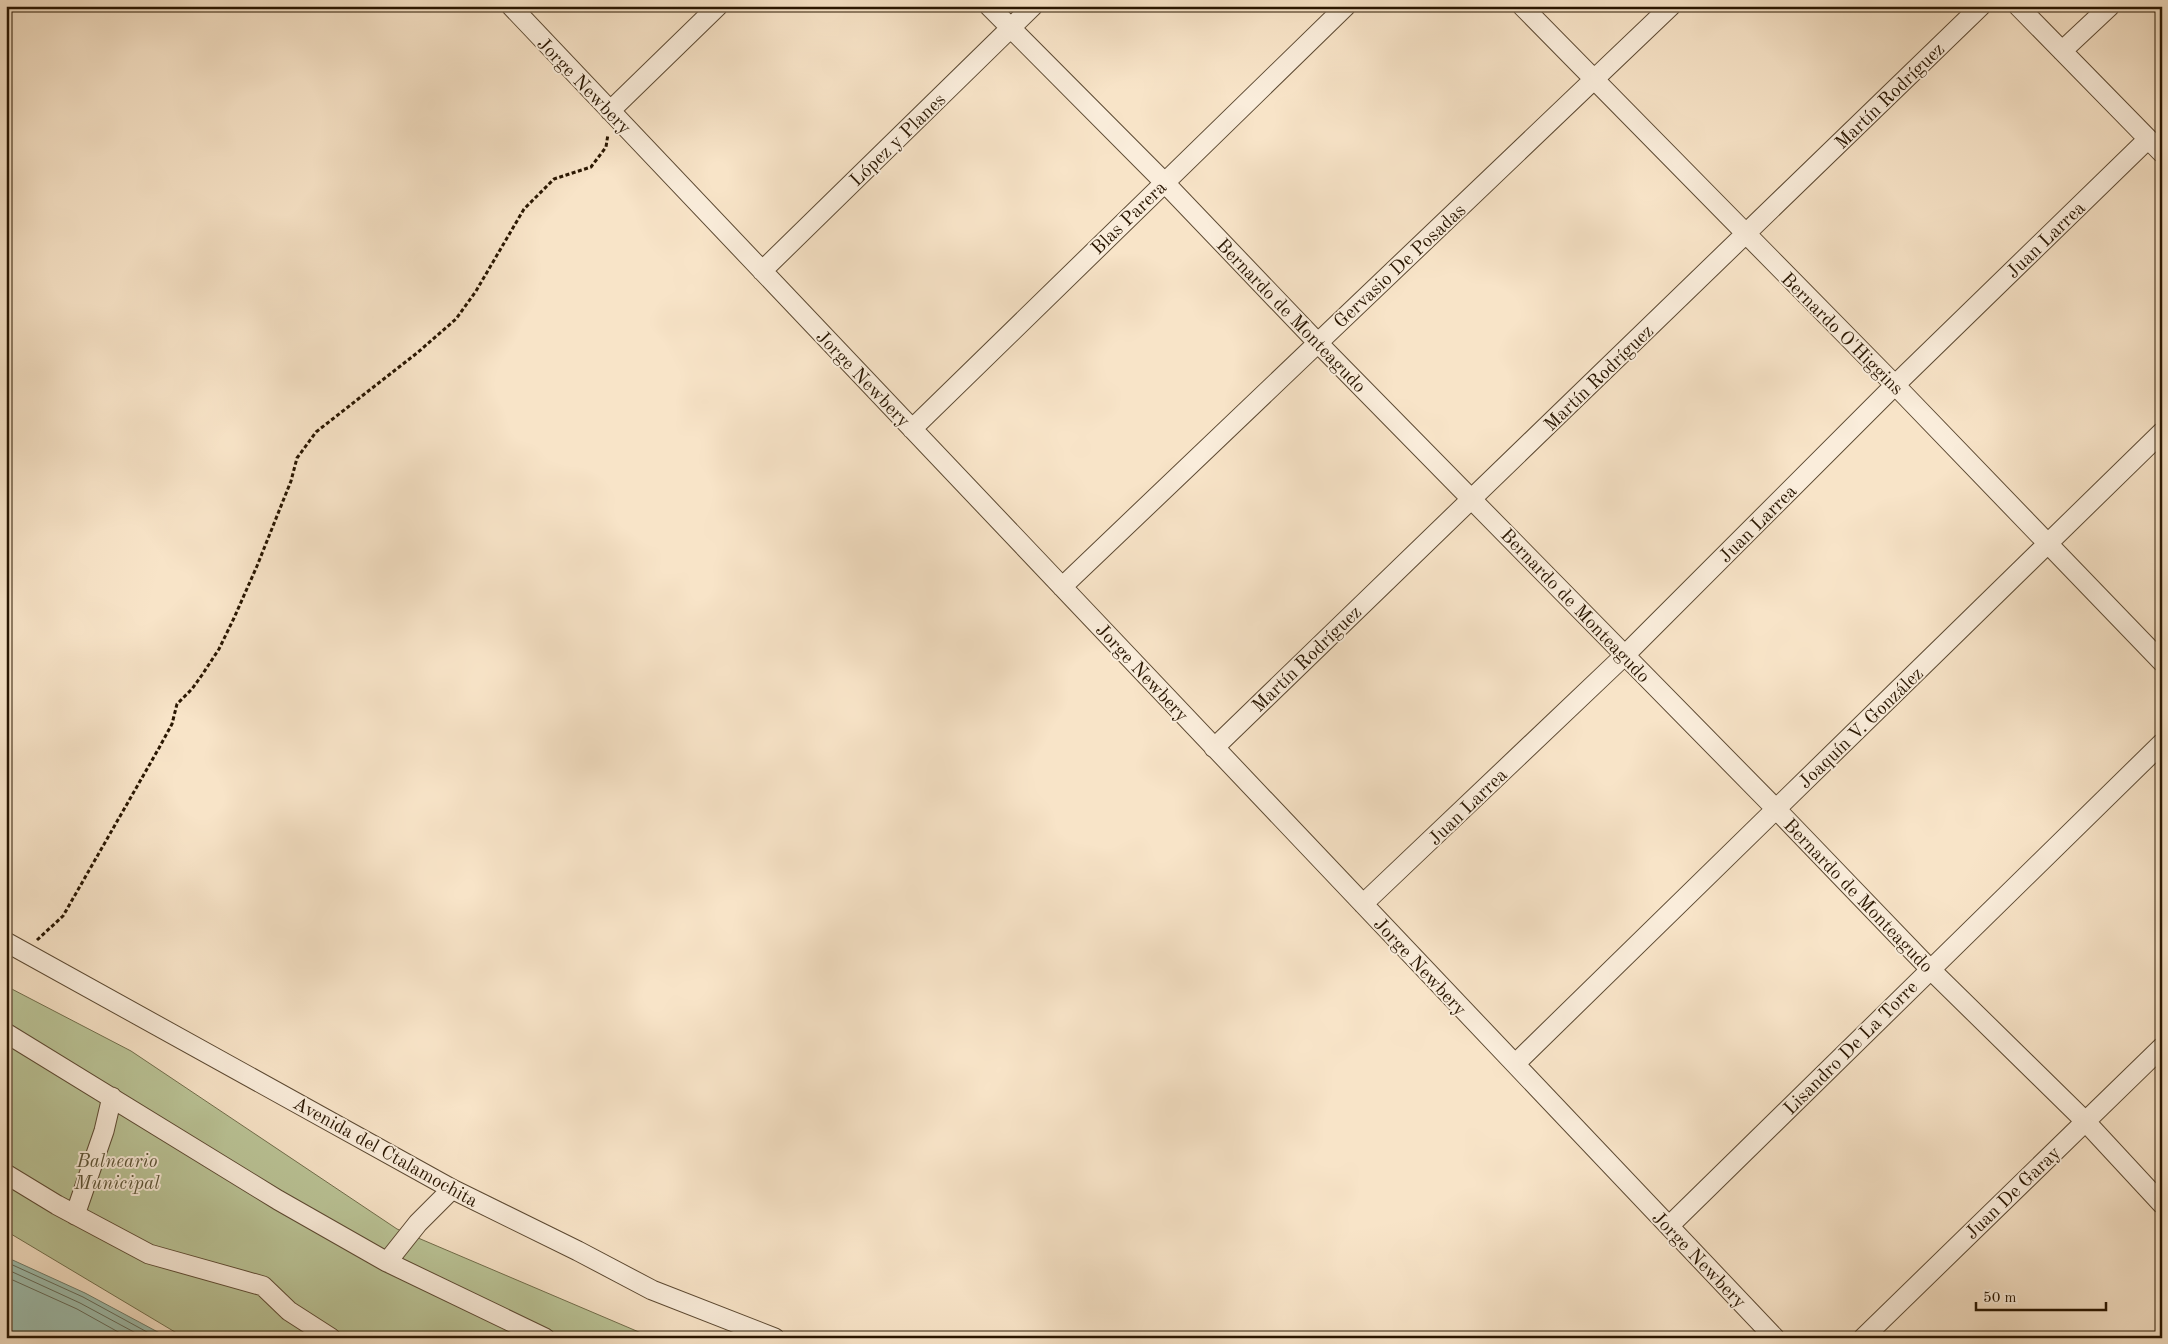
<svg xmlns="http://www.w3.org/2000/svg" width="2168" height="1344" font-family="'Old Standard TT',serif">
<style>
.green{fill:#bbc598;stroke:#726e4c}
.water{fill:#9fbfaf;stroke:#707b69}
.lines{fill:none;stroke-linecap:round;stroke-linejoin:round}
.shore{stroke:#646a58;stroke-width:1}
.street-casing{stroke:#5d4a33;stroke-width:21}
.path{stroke:#291601;stroke-width:3;stroke-dasharray:4 2.5;stroke-linecap:butt}
.street{stroke:#faeddb;stroke-width:19}
.labels{text-anchor:middle;stroke-width:4;stroke-linejoin:round;paint-order:stroke}
.street-label{font-size:19px;fill:#291601;stroke:#faeddb}
.park-label{font-size:19px;font-style:italic;fill:#5c5336;stroke:#faeddb}
</style>
<rect width="100%" height="100%" fill="#f8e4c8"/>
<filter id="stains"><feTurbulence type="fractalNoise" baseFrequency=".004" numOctaves="4"/><feColorMatrix values="0 0 0 0 .2 0 0 0 0 .09 0 0 0 0 .02 0 0 0 .5 -.17"/></filter>
<radialGradient id="worn" r=".72"><stop offset=".6" stop-color="#630" stop-opacity="0"/><stop offset="1" stop-color="#630" stop-opacity=".3"/></radialGradient>
<path class="green" d="M6 986 131 1051 397 1229 653 1338H185L6 1231Z"/>
<path class="water" d="M6 1257 85 1293 169 1338H6Z"/>
<g class="lines">
<path class="shore" d="M6 1262 83 1297 158 1338
M6 1269 80 1303 145 1338
M6 1277 77 1309 129 1338"/>
<g class="street-casing">
<path id="street" d="M511 6 1775 1338
M989 6 1164 182 1317 342 1776 809 1930 969 2085 1121 2162 1204
M1522 6 1895 385 2162 662
M2018 6 2162 153
M2062 51 2110 6
M610 111 718 6
M762 271 1033 6
M912 429 1346 6
M1062 587 1671 6
M1214 748 1981 6
M1363 904 1625 655 1895 385 2148 139
M6 942 452 1189 578 1251 652 1290 775 1338
M6 1033 278 1200 387 1262 545 1338
M1515 1064 2162 432
M6 1174 57 1205 149 1254 263 1286 289 1311 331 1338
M75 1215 104 1131 112 1097
M1669 1226 2162 743
M387 1262 418 1223 452 1189
M1863 1338 2162 1047"/>
</g>
<path class="path" d="M37 940 63 916 159 748 172 724 177 704 192 689 202 675 219 649 234 618 257 566 291 481 297 458 316 432 417 353 456 319 476 291 524 209 554 179 591 167 606 147 608 134"/>
<use href="#street" class="street"/>
</g>
<g class="labels">
<g class="street-label">
<text transform="translate(585 85) rotate(46)" y="7">Jorge Newbery</text>
<text transform="translate(1889 95) rotate(-44)" y="7">Martín Rodríguez</text>
<text transform="translate(897 139) rotate(-44)" y="7">López y Planes</text>
<text transform="translate(1128 217) rotate(-44)" y="7">Blas Parera</text>
<text transform="translate(2045 239) rotate(-44)" y="7">Juan Larrea</text>
<text transform="translate(1399 265) rotate(-43)" y="7">Gervasio De Posadas</text>
<text transform="translate(1292 315) rotate(46)" y="7">Bernardo de Monteagudo</text>
<text transform="translate(1843 333) rotate(45)" y="7">Bernardo O'Higgins</text>
<text transform="translate(1598 377) rotate(-44)" y="7">Martín Rodríguez</text>
<text transform="translate(864 378) rotate(46)" y="7">Jorge Newbery</text>
<text transform="translate(1757 523) rotate(-45)" y="7">Juan Larrea</text>
<text transform="translate(1576 605) rotate(46)" y="7">Bernardo de Monteagudo</text>
<text transform="translate(1306 658) rotate(-44)" y="7">Martín Rodríguez</text>
<text transform="translate(1143 672) rotate(47)" y="7">Jorge Newbery</text>
<text transform="translate(1860 727) rotate(-44)" y="7">Joaquín V. González</text>
<text transform="translate(1467 806) rotate(-44)" y="7">Juan Larrea</text>
<text transform="translate(1859 895) rotate(46)" y="7">Bernardo de Monteagudo</text>
<text transform="translate(1421 966) rotate(47)" y="7">Jorge Newbery</text>
<text transform="translate(1850 1047) rotate(-45)" y="7">Lisandro De La Torre</text>
<text transform="translate(386 1151) rotate(29)" y="7">Avenida del Ctalamochita</text>
<text transform="translate(2012 1192) rotate(-44)" y="7">Juan De Garay</text>
<text transform="translate(1700 1259) rotate(46)" y="7">Jorge Newbery</text>
</g>
<g class="park-label">
<text x="117" y="1167">Balneario<tspan x="117" dy="22">Municipal</tspan></text>
</g>
</g>
<rect width="2168" height="1344" fill="none" stroke="#f8e4c8" stroke-width="25"/>
<rect x="8" y="8" width="2153" height="1329" fill="none" stroke="#291601" stroke-width="2.5"/>
<rect x="12" y="12" width="2143" height="1319" fill="none" stroke="#291601"/>
<path d="M1976 1302v8h130v-8" fill="none" stroke="#291601" stroke-width="2.5"/>
<text x="1983" y="1302" font-size="15" fill="#291601" stroke="#faeddb" stroke-width="4" paint-order="stroke">50 m</text>
<rect width="100%" height="100%" filter="url(#stains)"/>
<rect width="100%" height="100%" fill="url(#worn)"/>
</svg>
